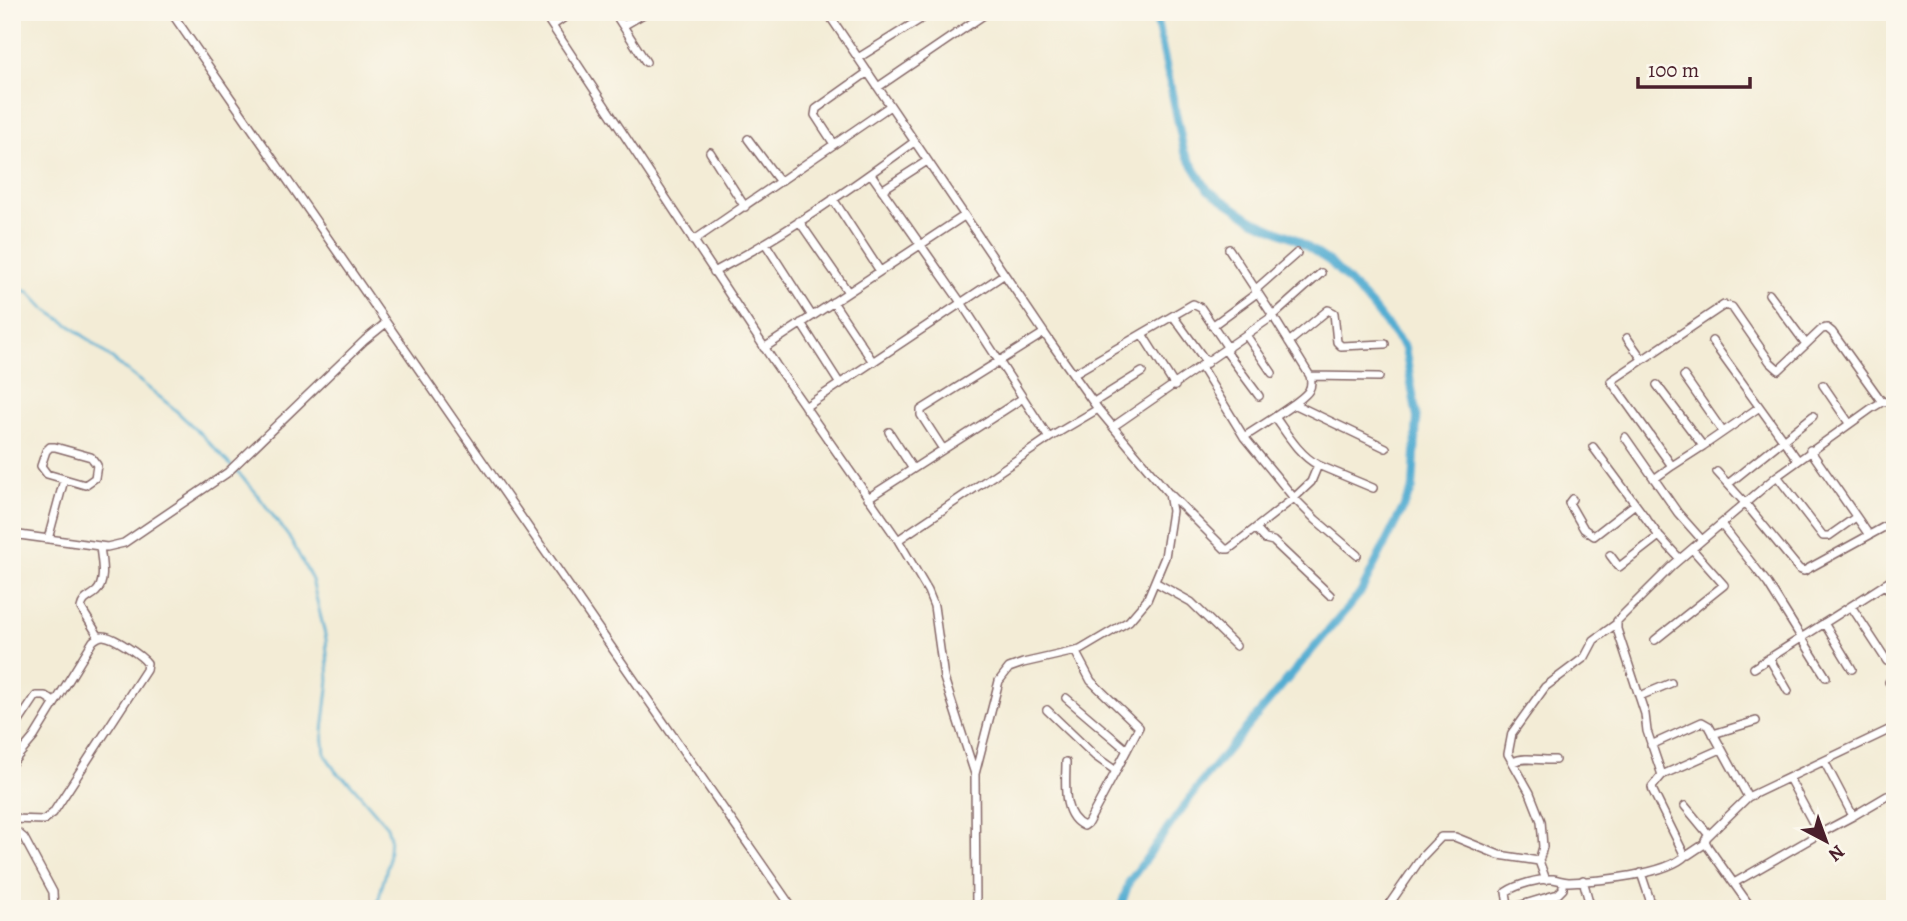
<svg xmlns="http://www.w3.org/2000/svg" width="1907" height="921" font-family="Alegreya,serif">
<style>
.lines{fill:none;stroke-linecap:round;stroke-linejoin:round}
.stream{stroke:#55add2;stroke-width:2.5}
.canal{stroke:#55add2;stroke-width:8}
.minor-casing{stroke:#856767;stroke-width:10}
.minor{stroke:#fff;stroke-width:7}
</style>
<rect width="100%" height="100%" fill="#fbf7ec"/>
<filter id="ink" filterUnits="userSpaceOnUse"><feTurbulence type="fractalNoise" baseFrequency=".0143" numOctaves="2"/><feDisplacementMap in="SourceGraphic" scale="14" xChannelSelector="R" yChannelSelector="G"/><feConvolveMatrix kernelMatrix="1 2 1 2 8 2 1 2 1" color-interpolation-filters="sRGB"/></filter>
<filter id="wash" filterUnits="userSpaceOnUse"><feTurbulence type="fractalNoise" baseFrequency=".00686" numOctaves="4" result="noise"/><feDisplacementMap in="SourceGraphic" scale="28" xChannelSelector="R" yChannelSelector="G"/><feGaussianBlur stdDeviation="1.57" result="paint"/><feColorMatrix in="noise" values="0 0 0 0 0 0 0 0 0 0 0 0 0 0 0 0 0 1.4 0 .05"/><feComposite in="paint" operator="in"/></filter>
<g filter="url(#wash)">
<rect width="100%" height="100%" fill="#f3ecd6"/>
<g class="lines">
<path class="stream" d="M12 286 29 292 44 308 75 329 172 407 202 435 254 490 291 540 312 580 326 639 329 680 323 731 325 754 336 772 350 783 387 826 390 837 388 864 376 909"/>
<path class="canal" d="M1120 909 1129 882 1206 776 1361 592 1413 488 1417 418 1405 348 1371 305 1330 262 1294 238 1253 220 1208 190 1184 151 1155 12"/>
</g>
</g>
<g filter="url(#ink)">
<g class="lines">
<g class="minor-casing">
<path id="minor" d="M171 12 793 909
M543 12 776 365 898 540 928 591 934 606 944 678 975 774 976 909
M614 12 646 62
M827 12 1049 340 1098 409 1169 494 1172 511 1165 557 1147 600 1129 621 1080 650 1023 663 1009 668 999 681 975 774
M553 25 572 12
M623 26 647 12
M858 58 932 12
M878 87 988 12
M748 139 780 182
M834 144 815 115 816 109 868 72
M710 152 745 207
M871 174 962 304 1049 438
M882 190 927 161
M833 199 880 271
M799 221 848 292
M693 241 890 106
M765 243 812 316
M1229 249 1273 316 1321 273
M714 272C784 235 850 189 914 142
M1255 290 1297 253
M1769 294 1806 344
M833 302 873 362
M1173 316 1207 363
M801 323 840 384
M1212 326 1257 293
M1142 334 1175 386
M1246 335 1272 373
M1627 338 1642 359
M1712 341 1797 459
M1289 342 1328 310 1334 313 1337 342 1341 346 1385 344
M764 348 964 216
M1225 350 1259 396
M1201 367 1244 437
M1073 374 1193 304 1201 308 1228 348
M1310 376 1379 377
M1684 376 1723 432
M1657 385 1703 446 1758 408
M1823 385 1849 423
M1094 402 1142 372
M805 407 1003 275
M1275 417 1294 404 1386 448
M1114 426 1273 316 1310 376C1314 391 1305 395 1294 404
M889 432 913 469
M1625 437 1678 513 1702 540
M1703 446 1672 466 1611 381 1724 305 1732 307 1770 362 1779 370 1822 329 1827 328 1832 332 1882 402
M50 447H55L91 457 97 465 95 478 85 485 47 474 41 466 46 451Z
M1593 447 1659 536 1680 559
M943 449 921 415V410L1044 333
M1810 450 1869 535
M1318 465 1311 482 1294 498 1244 437 1275 417C1287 434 1299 455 1318 465L1373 488
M1717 472 1745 503 1799 569 1804 571 1895 521
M1777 476 1823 536H1829L1856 517
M1654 479 1672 466
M1728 484 1813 416
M1170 494 1225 549H1229L1294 498 1316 520 1357 555
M868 498 1023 398
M1572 499 1569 503 1584 529 1594 536 1635 504
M1721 524 1768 584 1826 677
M1256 529 1265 539 1273 541 1330 595
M12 534 107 547 124 543 227 473 365 340 386 323
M48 539 64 480
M898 540 1049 438 1098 409
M1610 555 1619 567 1659 536
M1155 582 1191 602 1236 646
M1885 584 1895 599
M1851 606 1887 661
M1824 623 1852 669
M99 637 81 608C83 598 89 598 96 592 107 582 101 559 100 546
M1655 640 1724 585 1692 549
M1769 658 1788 691
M1754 668 1895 578
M1889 682 1895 679
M1640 696 1671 683
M1066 698 1127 750
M1047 710 1095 756 1116 771 1139 727 1091 681 1075 651
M12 732 36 696H45L54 702
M1713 734 1756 721
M1651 745 1702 722 1709 726 1748 797
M1066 762C1066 783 1061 816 1084 826L1088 823 1116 771
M1513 762C1525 756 1541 761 1555 760
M12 763 34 737 93 641C97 638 98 636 103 636 113 636 142 656 147 663L146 670 53 813 44 820 12 819
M1662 775 1721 749
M1789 778 1819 834 1853 816 1824 761
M1685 806 1709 835
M1853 816 1887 796
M12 833H18L24 838 53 892 54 909
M1706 843 1688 855 1684 854 1653 791 1652 787 1662 775 1647 731 1645 714 1617 629V621L1673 565 1777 476 1872 408 1882 402 1895 401
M1539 861 1543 847 1541 821 1530 793 1508 754 1512 733 1545 687 1585 657 1594 640 1616 624
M1641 873 1653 909
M1583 880 1591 909
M1563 882V889L1558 894 1512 908 1508 905 1506 892C1516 885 1540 878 1553 879 1559 880 1563 882 1569 882 1597 881 1667 875 1686 855
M1734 883 1819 834
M1386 909 1422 857 1441 837H1455L1499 855 1539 861 1546 880
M1752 909 1708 847 1705 841 1707 837 1748 797 1895 727"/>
</g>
<use href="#minor" class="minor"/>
</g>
</g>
<rect width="1907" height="921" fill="none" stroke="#fbf7ec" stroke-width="42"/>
<g transform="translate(1826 841) rotate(139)" stroke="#fbf7ec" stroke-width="5" paint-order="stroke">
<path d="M0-5L12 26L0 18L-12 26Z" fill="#4a1f2b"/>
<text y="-10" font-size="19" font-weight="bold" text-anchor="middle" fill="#4a1f2b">N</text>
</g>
<path d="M1638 77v10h112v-10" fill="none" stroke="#4a1f2b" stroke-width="3.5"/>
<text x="1648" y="77" font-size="21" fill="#4a1f2b" stroke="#fbf7ec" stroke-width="5" paint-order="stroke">100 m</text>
</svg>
